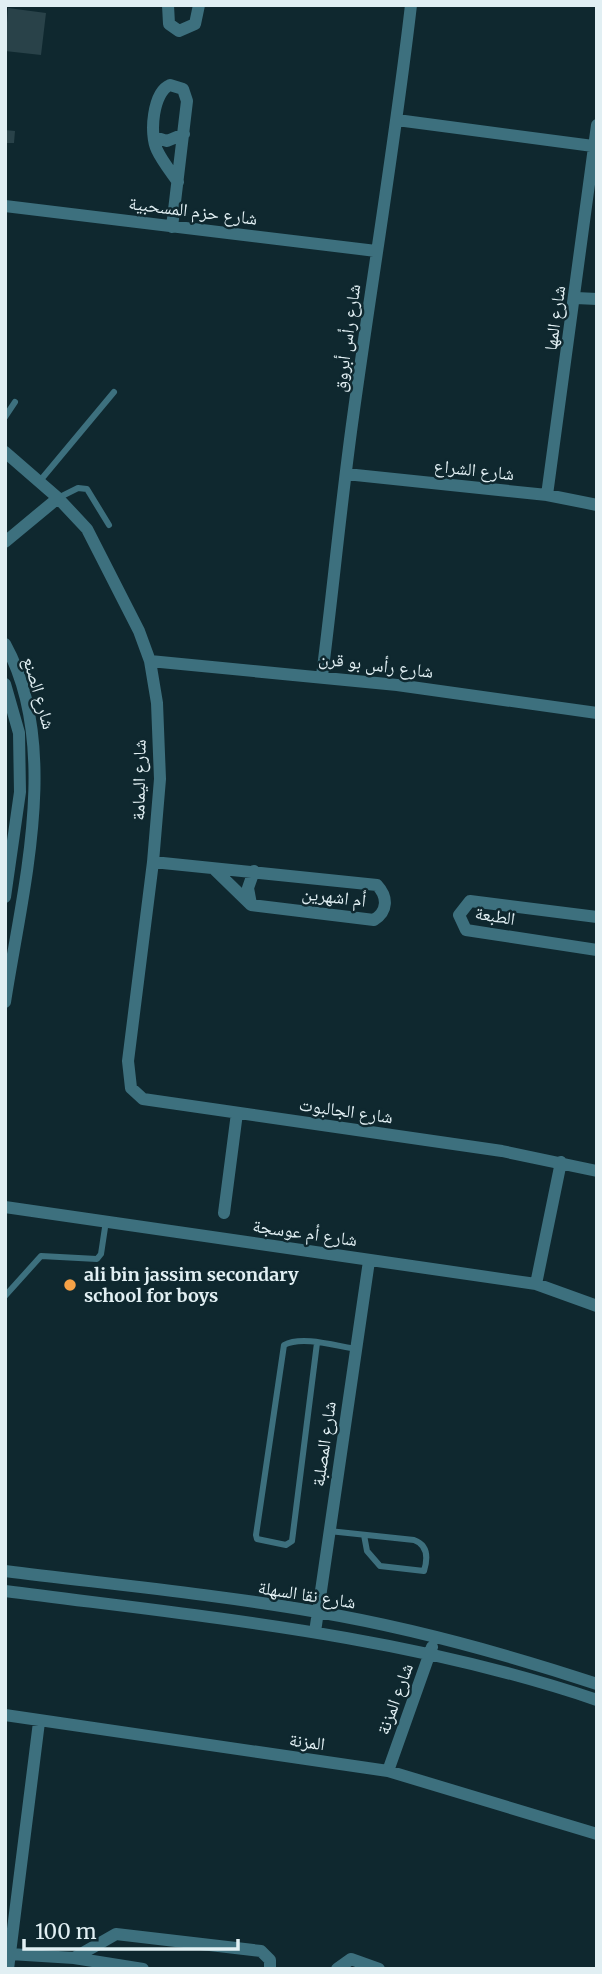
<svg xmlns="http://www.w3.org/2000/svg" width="602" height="1974" font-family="Merriweather,'Noto Naskh Arabic',serif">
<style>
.building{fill:#294249}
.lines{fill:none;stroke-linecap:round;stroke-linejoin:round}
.lane{stroke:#3d707e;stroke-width:6}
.street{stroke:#3d707e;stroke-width:12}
.poi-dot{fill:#f6a247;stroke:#0f282f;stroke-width:2.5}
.labels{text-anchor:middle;stroke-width:5;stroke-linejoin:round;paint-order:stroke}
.street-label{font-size:18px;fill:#e1eff3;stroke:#0f282f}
.poi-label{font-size:18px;font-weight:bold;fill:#e1eff3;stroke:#0f282f;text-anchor:start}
</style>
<rect width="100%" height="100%" fill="#0f282f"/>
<path class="building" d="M8 8 46 13 41 55 5 51Z
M5 130 15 131 14 143H5Z"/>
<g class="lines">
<path class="lane" d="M5 417 15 402
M39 482 114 392
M58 498 78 488 87 489 109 525
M5 1296 41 1256 97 1259 101 1254 106 1221
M317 1343 292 1541 286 1545 257 1539 256 1535 284 1345C302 1335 336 1346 356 1349
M329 1531 414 1540C428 1545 428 1558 424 1571L380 1566 367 1551 364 1535"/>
<path class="street" d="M168 5 169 24 179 31 195 24 199 5
M397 120 593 146
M154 137 167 141 184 134
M5 206 376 251
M172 227 187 101 183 89 170 85C153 92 149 134 157 150 162 161 171 172 178 182
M576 298 597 299
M5 452 58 498 87 529 139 631 150 661 157 703 160 779 153 862 128 1061 131 1088 143 1099 502 1151 597 1171
M346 474 547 495 597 505
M547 495 597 125
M5 542 58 498
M5 644C62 747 22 891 5 1002
M150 661 397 685 597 713
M322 676C333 590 341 503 353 417 372 279 395 143 411 5
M5 684 19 733 20 792 5 897
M153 862 377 885C388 897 388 911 374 920L251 905 214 869
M251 904 248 888 254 871
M597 917 470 901 459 915 466 930 597 950
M5 1207 536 1284 597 1306
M224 1213 237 1113
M536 1284 561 1162
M5 1571C109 1584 214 1594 318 1612 412 1628 506 1654 597 1684
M5 1591C205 1617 406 1635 597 1700
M315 1632 369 1261
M5 1715 388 1771 597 1834
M388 1771 432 1647
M10 1954 74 1958 143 1969
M74 1958 116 1934 261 1951 270 1960V1969
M8 1969 39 1722
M337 1969 351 1959 379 1969"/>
</g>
<circle class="poi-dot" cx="70" cy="1285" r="7"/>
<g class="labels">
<g class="street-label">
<text transform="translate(193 211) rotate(7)" y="6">شارع حزم المسحبية</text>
<text transform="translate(555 318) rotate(-82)" y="6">شارع المها</text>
<text transform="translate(347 338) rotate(-82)" y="6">شارع رأس أبروق</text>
<text transform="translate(474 470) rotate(6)" y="6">شارع الشراع</text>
<text transform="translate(376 665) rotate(7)" y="6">شارع رأس بو قرن</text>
<text transform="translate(39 693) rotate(74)" y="6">شارع الصنع</text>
<text transform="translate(139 780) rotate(-89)" y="6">شارع اليمامة</text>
<text transform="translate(334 897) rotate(7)" y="6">أم اشهرين</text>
<text transform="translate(495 916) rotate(9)" y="6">الطبعة</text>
<text transform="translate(346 1111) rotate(8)" y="6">شارع الجالبوت</text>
<text transform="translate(305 1233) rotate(8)" y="6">شارع أم عوسجة</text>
<text transform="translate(324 1444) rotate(-82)" y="6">شارع المصلبة</text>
<text transform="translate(307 1595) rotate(9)" y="6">شارع نقا السهلة</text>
<text transform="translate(395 1699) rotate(-70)" y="6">شارع المزنة</text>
<text transform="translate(307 1742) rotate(8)" y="6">المزنة</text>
</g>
<g class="poi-label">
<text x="84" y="1281">ali bin jassim secondary<tspan x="84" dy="21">school for boys</tspan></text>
</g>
</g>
<rect width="602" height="1974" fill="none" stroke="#e1eff3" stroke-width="14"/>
<path d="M24 1939v10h214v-10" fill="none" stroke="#e1eff3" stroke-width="3.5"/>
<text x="35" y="1939" font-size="21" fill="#e1eff3" stroke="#0f282f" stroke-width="5" paint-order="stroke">100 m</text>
</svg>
